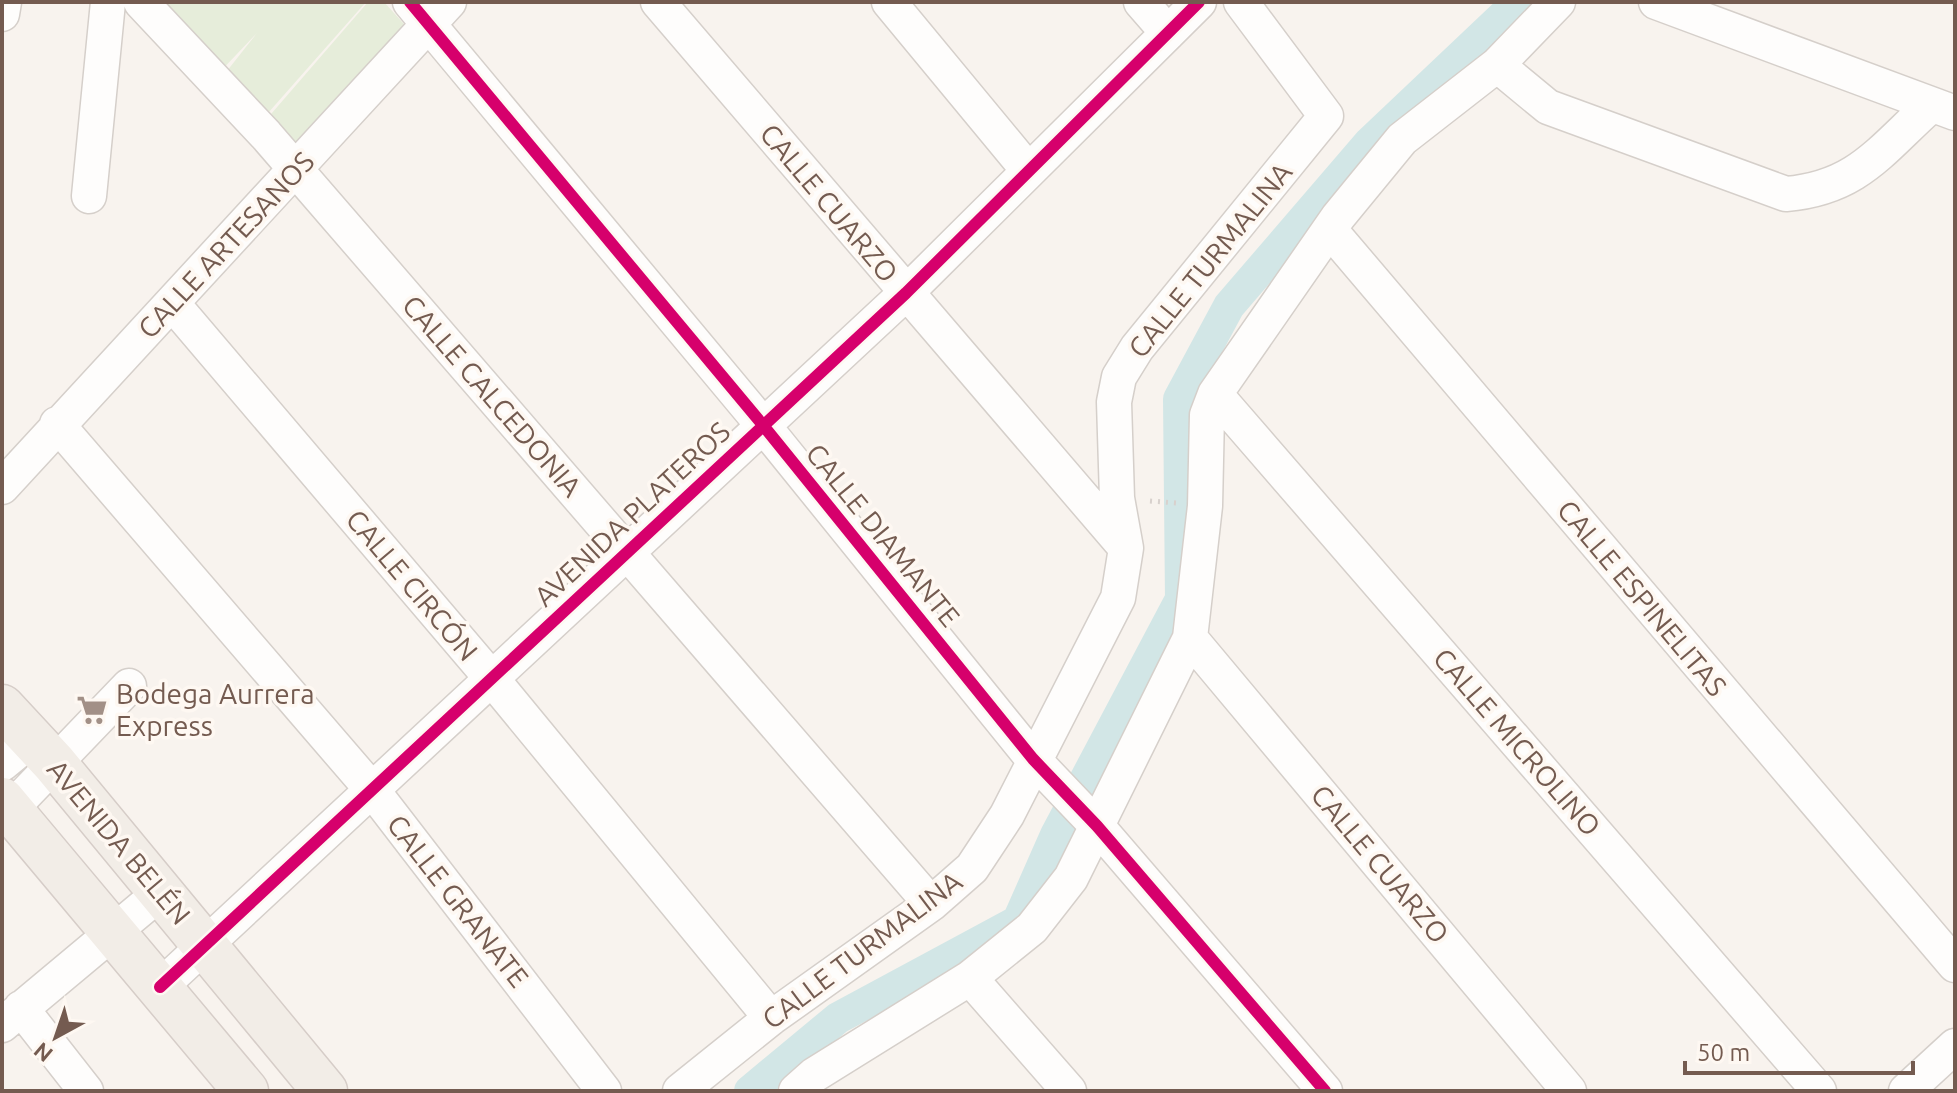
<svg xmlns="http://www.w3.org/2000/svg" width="1957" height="1093" font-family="Ubuntu,sans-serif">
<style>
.green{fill:#e6edda}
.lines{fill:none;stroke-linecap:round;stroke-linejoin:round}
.canal{stroke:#d2e6e6;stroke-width:32}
.minor-casing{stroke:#d5cfca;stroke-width:37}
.major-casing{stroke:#d6cdc8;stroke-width:47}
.path{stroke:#d8d1cd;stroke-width:5;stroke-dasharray:2 6;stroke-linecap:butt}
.minor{stroke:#fefdfc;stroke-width:34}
.major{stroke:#f2ede7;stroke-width:44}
.cycleway-casing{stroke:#fef8f2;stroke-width:17}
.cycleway{stroke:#d6006c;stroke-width:12}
.labels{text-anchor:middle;stroke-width:7;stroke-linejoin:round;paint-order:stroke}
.street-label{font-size:28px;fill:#745b50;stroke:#fef8f2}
.poi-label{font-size:28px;fill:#745b50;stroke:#fef8f2;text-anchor:start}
</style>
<rect width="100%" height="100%" fill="#f8f3ee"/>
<path class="green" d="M148 2H366L261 121 223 76 257 33 217 75Z
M368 2H384L413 34 297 165 265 121Z"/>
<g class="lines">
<path class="canal" d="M750 1091 838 1018 1018 921 1056 835 1181 599 1179 399 1229 306 1370 142 1518 2"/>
<g class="minor-casing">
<path id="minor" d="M141 2 266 135 931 904
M410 2 762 424 1033 759 1097 826 1325 1091
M658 2 1126 548
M889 2 1028 170
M1141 2 1168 33
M1656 2 1955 113
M2 14 4 2
M1497 65 1548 107 1786 194C1857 188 1880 151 1930 106
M89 196 108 2
M1330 230 1955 965
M172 303 492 679 771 1018
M1215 394 1819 1091
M57 424 373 791 604 1091
M2 487 449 2
M1190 638 1569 1091
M2 764 31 740
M10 810 129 686
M970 978 1069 1091
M160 987 906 293 1199 2
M21 1008 86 1091
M2 1025 160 893
M680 1091 771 1018 931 904 972 868 1007 815 1118 598 1126 548 1117 498 1114 402 1119 377 1137 348 1326 116 1241 2
M796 1091 814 1075 970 978 1032 928 1071 878 1190 638 1205 506 1207 415 1215 394 1338 217 1402 139 1497 65 1558 2
M1906 1091 1955 1046"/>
</g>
<g class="major-casing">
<path id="major" d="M2 707 54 763 325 1091
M2 800 246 1091"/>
</g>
<path class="path" d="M1150 501 1176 503"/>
<use href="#minor" class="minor"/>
<use href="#major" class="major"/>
<g class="cycleway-casing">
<path id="cycleway" d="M410 2 762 424 1033 759 1097 826 1325 1091
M160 987 906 293 1199 2"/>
</g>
<use href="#cycleway" class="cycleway"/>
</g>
<defs>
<g id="supermarket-bare" transform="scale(2.4)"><path d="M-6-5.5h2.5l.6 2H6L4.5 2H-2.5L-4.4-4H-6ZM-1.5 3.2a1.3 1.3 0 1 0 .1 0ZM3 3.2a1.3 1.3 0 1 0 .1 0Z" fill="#a29087" stroke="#fef8f2" stroke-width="2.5" paint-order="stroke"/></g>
</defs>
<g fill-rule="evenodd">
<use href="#supermarket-bare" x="92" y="710"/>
</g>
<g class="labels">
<g class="street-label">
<text transform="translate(829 203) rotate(50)" y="10">CALLE CUARZO</text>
<text transform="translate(226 245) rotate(-47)" y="10">CALLE ARTESANOS</text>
<text transform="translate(1210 260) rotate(-51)" y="10">CALLE TURMALINA</text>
<text transform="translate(492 396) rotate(49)" y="10">CALLE CALCEDONIA</text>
<text transform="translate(632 514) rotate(-43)" y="10">AVENIDA PLATEROS</text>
<text transform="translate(883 535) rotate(51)" y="10">CALLE DIAMANTE</text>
<text transform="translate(412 585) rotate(50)" y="10">CALLE CIRCÓN</text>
<text transform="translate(1642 598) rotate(50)" y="10">CALLE ESPINELITAS</text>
<text transform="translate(1517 742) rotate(49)" y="10">CALLE MICROLINO</text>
<text transform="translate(119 842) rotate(50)" y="10">AVENIDA BELÉN</text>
<text transform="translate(1380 864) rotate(50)" y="10">CALLE CUARZO</text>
<text transform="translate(458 901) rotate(52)" y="10">CALLE GRANATE</text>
<text transform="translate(862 950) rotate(-37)" y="10">CALLE TURMALINA</text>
</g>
<g class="poi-label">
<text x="116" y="704">Bodega Aurrera<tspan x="116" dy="32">Express</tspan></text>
</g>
</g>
<rect width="1957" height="1093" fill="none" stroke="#745b50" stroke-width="8"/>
<g transform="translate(56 1037) rotate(220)" stroke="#fef8f2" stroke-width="6" paint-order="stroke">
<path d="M0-6L14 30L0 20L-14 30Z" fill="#745b50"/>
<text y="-12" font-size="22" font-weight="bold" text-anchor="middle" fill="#745b50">N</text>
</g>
<path d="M1685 1061v12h228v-12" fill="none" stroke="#745b50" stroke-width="4"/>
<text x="1697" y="1061" font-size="24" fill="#745b50" stroke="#fef8f2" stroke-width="6" paint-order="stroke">50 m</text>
</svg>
